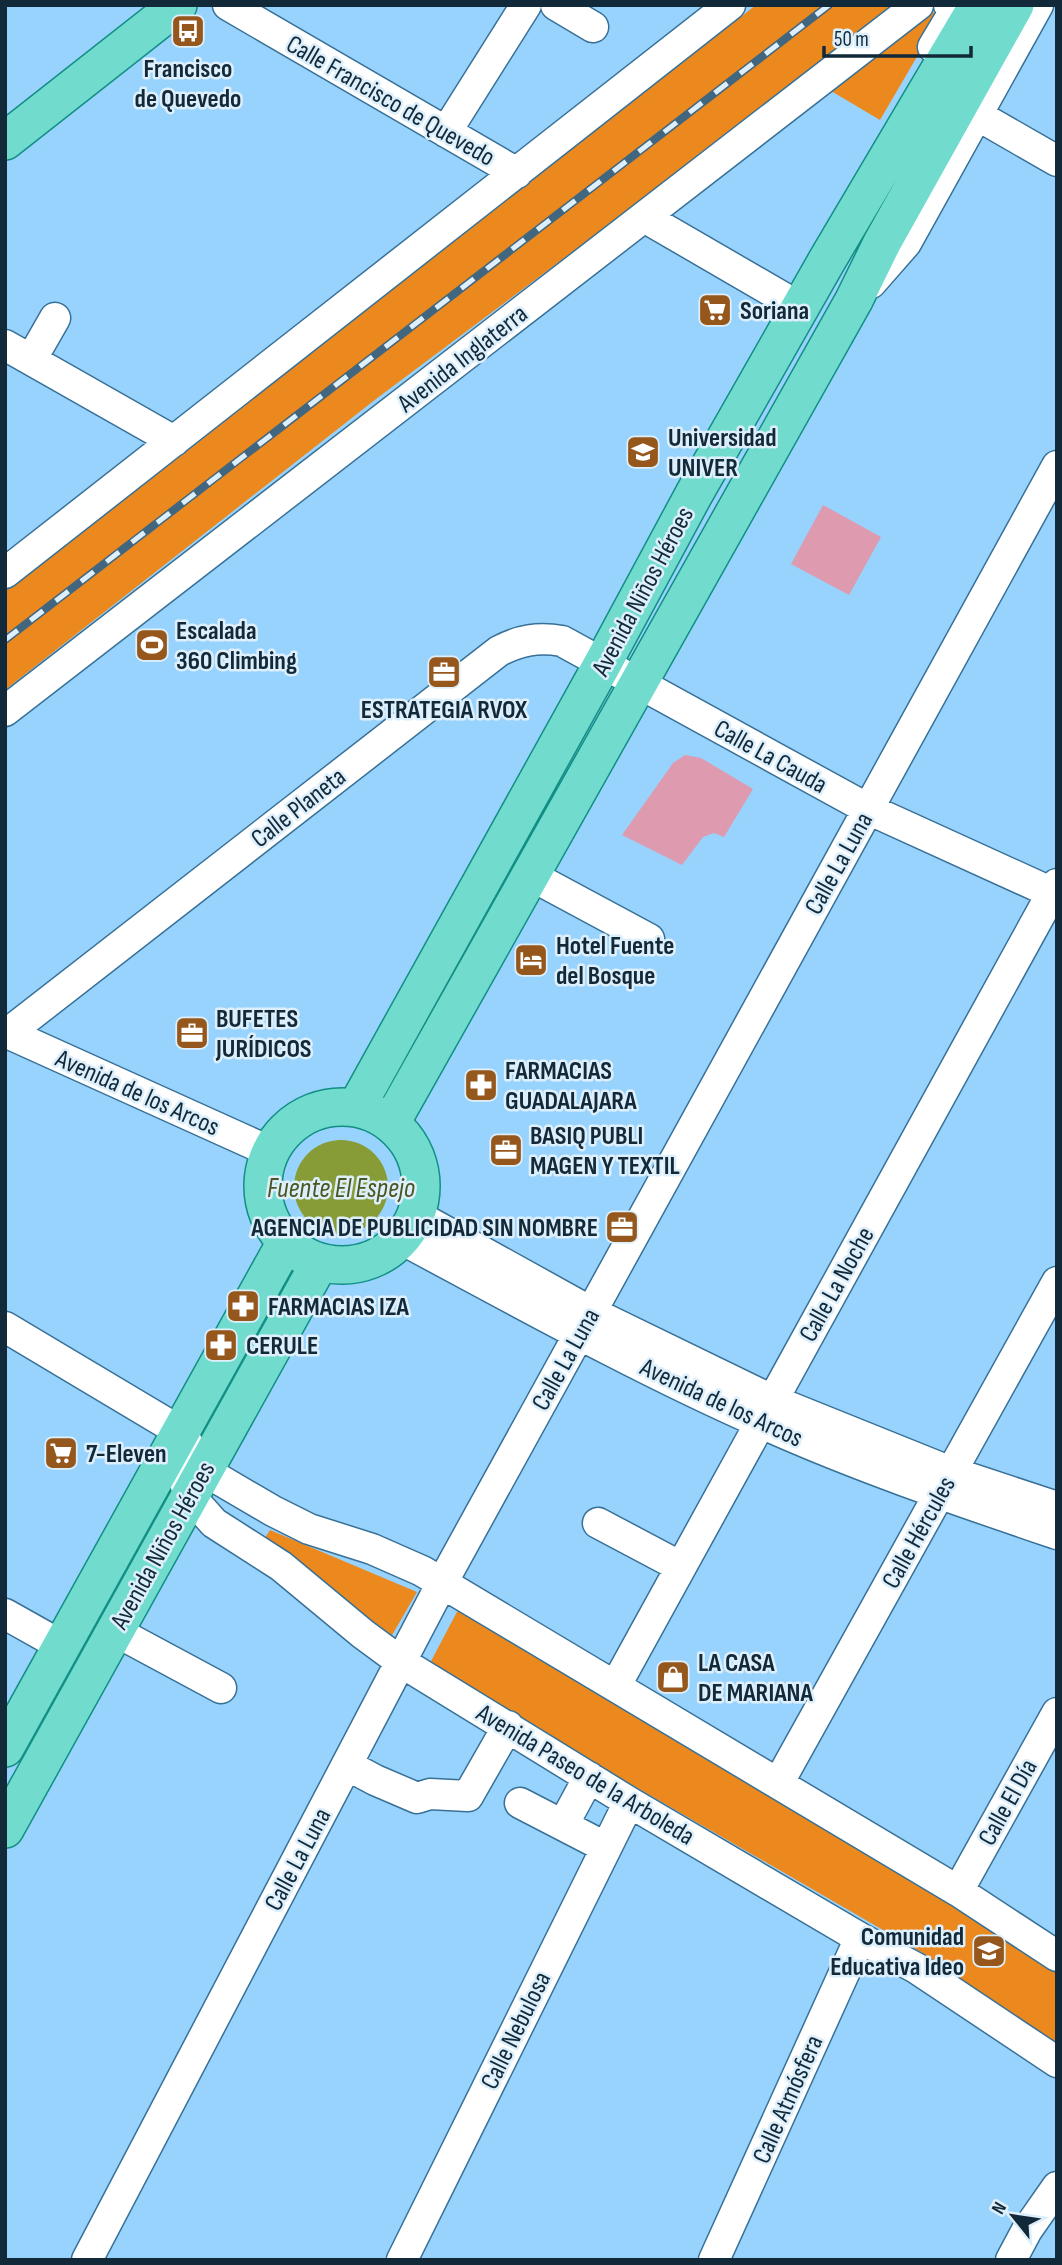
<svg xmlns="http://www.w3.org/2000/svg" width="1062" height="2265" font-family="'Sofia Sans Condensed',sans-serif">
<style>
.green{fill:#ec891e}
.water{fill:#879c36}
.building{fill:#de9aaf}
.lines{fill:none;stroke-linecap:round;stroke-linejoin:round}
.minor-casing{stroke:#387197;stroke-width:33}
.major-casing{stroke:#128e84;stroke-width:40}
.minor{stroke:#fff;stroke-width:30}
.major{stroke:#71dcce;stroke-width:37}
.rail-casing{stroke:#41667f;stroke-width:8}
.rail{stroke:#deeffc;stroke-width:5;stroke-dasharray:16;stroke-linecap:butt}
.labels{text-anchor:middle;stroke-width:5;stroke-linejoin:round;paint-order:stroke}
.poi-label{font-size:26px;font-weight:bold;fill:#112939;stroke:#deeffc;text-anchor:start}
.street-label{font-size:26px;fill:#112939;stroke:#deeffc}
.water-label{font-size:28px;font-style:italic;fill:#4b5622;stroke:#deeffc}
</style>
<rect width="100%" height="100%" fill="#98d3fe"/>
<path class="green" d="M756 5H902L376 399 5 690V590Z
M930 8 939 19 880 120 826 88Z
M270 1530 417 1592 391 1637 263 1541Z
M460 1606 953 1899 1057 1971V2045L921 1952 428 1667Z"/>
<path class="water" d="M294 1187a47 47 0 1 1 94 0a47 47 0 1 1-94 0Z"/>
<path class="building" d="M823 505 881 537 849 595 791 564Z
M685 755 701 758 753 789 724 837 714 833 703 837 682 865 622 835 673 763Z"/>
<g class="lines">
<g class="minor-casing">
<path id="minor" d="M228 5 517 173
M556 5 593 27
M933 47 954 12 949 5
M977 115 1057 161
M446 132 526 5
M644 217 801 308
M871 283 906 243 1038 5
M5 345 174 441
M31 360 55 318
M5 573 730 5
M5 711 918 5
M530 875 649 939
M5 1032 271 1152
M8 1033 499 651C520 640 538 637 562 641L868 809 1057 895
M416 1215 591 1312 772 1400 951 1472 1057 1507
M401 1239C519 1302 637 1368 759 1422 856 1466 957 1500 1057 1534
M5 1327 181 1432 203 1470 273 1511 309 1529 372 1549 422 1571 958 1891 1057 1956
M183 1477 189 1495 214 1523 281 1566 363 1634 401 1662 629 1802 860 1938 916 1968 1057 2062
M598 1523 681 1567
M5 1614 62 1646
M115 1631 221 1688
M616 1685 1057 884
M347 1765 375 1780 417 1798 430 1794 468 1796 508 1726
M779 1782 1057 1282
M520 1803 605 1847
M563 1825 589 1777
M958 1891 1057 1713
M87 2260 442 1583 1057 466
M402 2260 629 1802
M714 2260 860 1938
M1011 2260 1027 2230 1057 2187"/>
</g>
<g class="major-casing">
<path id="major" d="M5 141 178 5
M263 1186a79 79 0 1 1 158 0a79 79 0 1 1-158 0Z
M356 1108 603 663 694 494 826 262 978 5
M391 1123 854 300 882 243 1015 5
M5 1748 286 1242
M5 1829 320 1262"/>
</g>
<use href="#minor" class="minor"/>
<use href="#major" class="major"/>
<g class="rail-casing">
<path id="rail" d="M5 640 829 5"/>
</g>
<use href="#rail" class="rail"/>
</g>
<defs>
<g id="bus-square" transform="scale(1.75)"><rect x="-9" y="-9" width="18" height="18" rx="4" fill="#95571b" stroke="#deeffc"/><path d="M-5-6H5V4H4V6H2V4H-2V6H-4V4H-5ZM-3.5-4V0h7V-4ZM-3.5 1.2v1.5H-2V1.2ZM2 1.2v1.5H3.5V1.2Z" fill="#fff"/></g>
<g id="supermarket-square" transform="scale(1.75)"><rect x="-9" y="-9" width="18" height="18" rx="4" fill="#95571b" stroke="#deeffc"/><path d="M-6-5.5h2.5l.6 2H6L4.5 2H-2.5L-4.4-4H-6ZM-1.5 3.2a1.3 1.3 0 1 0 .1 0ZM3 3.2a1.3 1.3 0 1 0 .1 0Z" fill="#fff"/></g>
<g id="school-square" transform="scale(1.75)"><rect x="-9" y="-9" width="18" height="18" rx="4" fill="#95571b" stroke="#deeffc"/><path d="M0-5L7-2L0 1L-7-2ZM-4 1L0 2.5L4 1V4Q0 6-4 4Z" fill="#fff"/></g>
<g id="stadium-square" transform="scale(1.75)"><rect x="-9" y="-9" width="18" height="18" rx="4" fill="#95571b" stroke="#deeffc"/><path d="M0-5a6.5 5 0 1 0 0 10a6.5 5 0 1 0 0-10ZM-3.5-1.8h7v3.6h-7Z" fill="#fff"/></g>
<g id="office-square" transform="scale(1.75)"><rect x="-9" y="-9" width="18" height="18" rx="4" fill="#95571b" stroke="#deeffc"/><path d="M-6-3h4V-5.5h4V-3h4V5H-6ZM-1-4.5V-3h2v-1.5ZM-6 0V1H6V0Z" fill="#fff"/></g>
<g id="hotel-square" transform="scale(1.75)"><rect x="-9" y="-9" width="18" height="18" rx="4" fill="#95571b" stroke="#deeffc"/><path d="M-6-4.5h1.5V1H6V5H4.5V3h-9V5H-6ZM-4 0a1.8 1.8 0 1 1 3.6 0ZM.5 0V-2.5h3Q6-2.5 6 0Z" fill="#fff"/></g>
<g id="pharmacy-square" transform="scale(1.75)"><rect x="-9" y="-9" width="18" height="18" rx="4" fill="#95571b" stroke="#deeffc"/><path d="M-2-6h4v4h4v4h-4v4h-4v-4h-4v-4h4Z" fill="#fff"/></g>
<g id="shop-square" transform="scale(1.75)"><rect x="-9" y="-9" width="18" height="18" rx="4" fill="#95571b" stroke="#deeffc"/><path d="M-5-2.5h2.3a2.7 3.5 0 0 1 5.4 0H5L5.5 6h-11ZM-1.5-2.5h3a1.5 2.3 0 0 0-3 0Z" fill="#fff"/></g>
</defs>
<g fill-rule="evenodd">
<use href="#bus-square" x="188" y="31"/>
<use href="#supermarket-square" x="715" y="310"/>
<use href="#school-square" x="643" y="452"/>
<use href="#stadium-square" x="152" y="645"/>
<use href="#office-square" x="444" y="672"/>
<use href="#hotel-square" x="531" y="960"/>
<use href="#office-square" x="192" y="1033"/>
<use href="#pharmacy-square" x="481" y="1085"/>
<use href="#office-square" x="506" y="1150"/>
<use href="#office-square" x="622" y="1227"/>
<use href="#pharmacy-square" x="243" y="1306"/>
<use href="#pharmacy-square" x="221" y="1345"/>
<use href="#supermarket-square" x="61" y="1453"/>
<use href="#shop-square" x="673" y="1677"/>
<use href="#school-square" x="989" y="1951"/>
</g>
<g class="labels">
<g class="poi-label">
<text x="188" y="77" text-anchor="middle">Francisco<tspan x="188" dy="30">de Quevedo</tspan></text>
<text x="740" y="319">Soriana</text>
<text x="668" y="446">Universidad<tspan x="668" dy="30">UNIVER</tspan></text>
<text x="176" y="639">Escalada<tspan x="176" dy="30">360 Climbing</tspan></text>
<text x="444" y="718" text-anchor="middle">ESTRATEGIA RVOX</text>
<text x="556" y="954">Hotel Fuente<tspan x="556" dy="30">del Bosque</tspan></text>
<text x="216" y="1027">BUFETES<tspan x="216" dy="30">JURÍDICOS</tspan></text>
<text x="505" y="1079">FARMACIAS<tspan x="505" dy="30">GUADALAJARA</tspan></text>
<text x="530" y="1144">BASIQ PUBLI<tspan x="530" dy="30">MAGEN Y TEXTIL</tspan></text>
<text x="598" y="1236" text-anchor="end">AGENCIA DE PUBLICIDAD SIN NOMBRE</text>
<text x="268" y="1315">FARMACIAS IZA</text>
<text x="246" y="1354">CERULE</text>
<text x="86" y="1462">7-Eleven</text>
<text x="698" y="1671">LA CASA<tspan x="698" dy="30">DE MARIANA</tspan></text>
<text x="964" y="1945" text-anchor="end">Comunidad<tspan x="964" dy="30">Educativa Ideo</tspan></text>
</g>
<g class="street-label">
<text transform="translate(391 100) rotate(30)" y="9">Calle Francisco de Quevedo</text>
<text transform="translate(462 358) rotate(-38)" y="9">Avenida Inglaterra</text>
<text transform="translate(642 591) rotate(-62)" y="9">Avenida Niños Héroes</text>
<text transform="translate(771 756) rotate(29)" y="9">Calle La Cauda</text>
<text transform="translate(298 807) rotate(-38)" y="9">Calle Planeta</text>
<text transform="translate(838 863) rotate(-61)" y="9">Calle La Luna</text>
<text transform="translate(138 1092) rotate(24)" y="9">Avenida de los Arcos</text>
<text transform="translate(836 1284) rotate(-61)" y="9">Calle La Noche</text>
<text transform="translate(565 1359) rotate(-61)" y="9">Calle La Luna</text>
<text transform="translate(722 1402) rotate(25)" y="9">Avenida de los Arcos</text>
<text transform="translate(918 1532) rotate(-61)" y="9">Calle Hércules</text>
<text transform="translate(162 1545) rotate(-61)" y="9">Avenida Niños Héroes</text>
<text transform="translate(586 1774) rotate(31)" y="9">Avenida Paseo de la Arboleda</text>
<text transform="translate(1007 1802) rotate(-61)" y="9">Calle El Día</text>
<text transform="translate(297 1859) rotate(-62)" y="9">Calle La Luna</text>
<text transform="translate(515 2030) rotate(-64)" y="9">Calle Nebulosa</text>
<text transform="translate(787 2099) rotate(-66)" y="9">Calle Atmósfera</text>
</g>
<g class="water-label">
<text x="341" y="1197">Fuente El Espejo</text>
</g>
</g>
<rect width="1062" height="2265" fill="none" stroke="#112939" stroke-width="14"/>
<g transform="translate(1013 2216) rotate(300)" stroke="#deeffc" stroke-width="5" paint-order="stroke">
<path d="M0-5L12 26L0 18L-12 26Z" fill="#112939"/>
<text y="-10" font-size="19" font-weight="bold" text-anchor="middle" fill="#112939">N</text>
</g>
<path d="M824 46v10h147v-10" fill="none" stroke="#112939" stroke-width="3.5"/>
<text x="834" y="46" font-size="21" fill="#112939" stroke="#deeffc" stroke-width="5" paint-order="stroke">50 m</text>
</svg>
